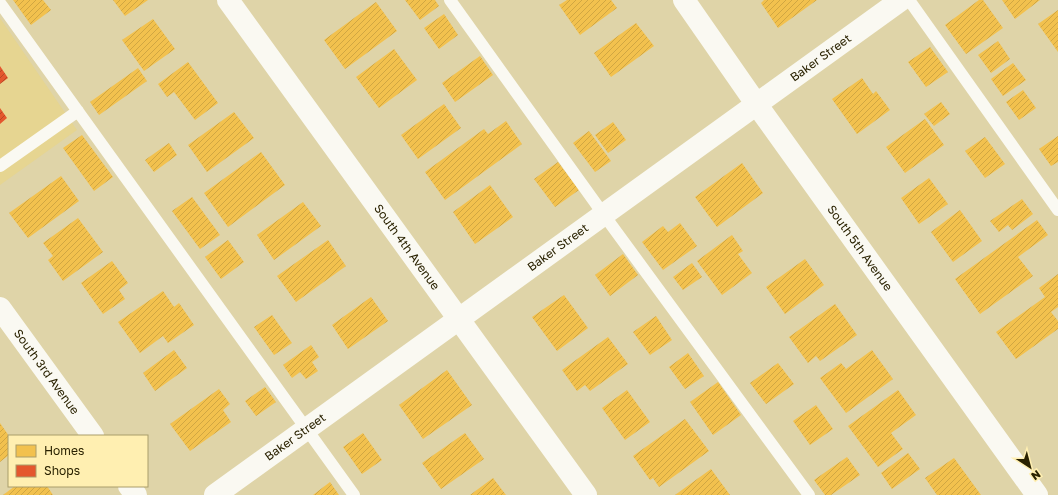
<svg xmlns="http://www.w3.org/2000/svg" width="1058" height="495" font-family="'Golos Text',sans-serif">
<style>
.built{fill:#e6d591}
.homes{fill:url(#homes-hatch)}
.shops{fill:url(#shops-hatch)}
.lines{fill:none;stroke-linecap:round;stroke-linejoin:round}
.lane{stroke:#faf9f2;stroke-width:12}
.street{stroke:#faf9f2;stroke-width:22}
.secondary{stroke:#faf9f2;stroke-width:22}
.labels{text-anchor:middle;stroke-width:4;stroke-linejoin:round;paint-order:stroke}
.street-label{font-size:12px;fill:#2a2201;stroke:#ffefb1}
</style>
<defs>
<pattern id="homes-hatch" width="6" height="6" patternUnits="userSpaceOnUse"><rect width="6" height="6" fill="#f2c14e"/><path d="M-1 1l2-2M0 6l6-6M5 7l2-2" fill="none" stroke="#d0a642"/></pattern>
<pattern id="shops-hatch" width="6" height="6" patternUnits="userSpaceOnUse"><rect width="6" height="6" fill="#e4572e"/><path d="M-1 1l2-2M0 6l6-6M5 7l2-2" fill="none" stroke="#b94825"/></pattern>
</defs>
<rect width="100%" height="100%" fill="#dfd4a8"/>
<path class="built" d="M0 18 77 130 0 185Z"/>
<path class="homes" d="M13 0H43L51 10 31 25Z
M113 0H148L125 16Z
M405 0H435L439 6 420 20Z
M567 0H611L617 8 580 35 559 5Z
M764 0H817L778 28 761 3Z
M979 0H983L1003 28 966 54 945 25Z
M1002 0H1040L1015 19Z
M376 2 397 31 345 69 324 40Z
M1058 10V52L1038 24Z
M444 14 458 35 439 49 424 28Z
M153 19 175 49 144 71 122 40Z
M636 23 654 46 611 77 594 53Z
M998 41 1010 59 991 73 978 55Z
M930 47 948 72 926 87 908 62Z
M394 49 417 80 379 108 356 77Z
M480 56 493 75 455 102 442 83Z
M188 62 218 103 195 120 174 92 167 97 158 84Z
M1013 63 1026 80 1003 96 991 79Z
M138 68 147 81 99 115 90 102Z
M862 78 873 94 876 91 890 110 857 134 832 99Z
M1023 90 1036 108 1019 120 1006 102Z
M941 102 950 114 934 126 924 114Z
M444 104 461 128 418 159 401 135Z
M234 112 254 138 207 172 188 145Z
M925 119 944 145 905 173 886 147Z
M506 121 522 144 445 200 425 172 484 129 488 134Z
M613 122 626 140 608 153 595 135Z
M589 131 611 161 595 172 573 143Z
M82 135 113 177 94 191 63 148Z
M1058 136V162L1051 166 1039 149Z
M985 137 1005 164 985 178 965 151Z
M169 143 177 155 154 172 145 160Z
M261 152 285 185 228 227 204 193Z
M558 162 579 190 555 207 534 179Z
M742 163 763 193 717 227 695 197Z
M61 176 79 201 28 238 9 213Z
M929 178 948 204 919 224 901 198Z
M490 185 513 217 475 244 453 212Z
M192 197 220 235 200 249 172 211Z
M1022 199 1033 214 1012 230 1008 225 999 232 990 221Z
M303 202 321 226 274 260 257 235Z
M960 210 982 241 953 262 931 232Z
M78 218 103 252 63 281 48 260 53 256 43 243Z
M1037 220 1048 235 1018 257 1033 276 980 314 955 279Z
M680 223 697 246 663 270 642 242 663 226 668 232Z
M732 235 743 251 738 254 752 273 722 295 697 261Z
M228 240 244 262 221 279 205 257Z
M328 240 346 266 296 302 277 276Z
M623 254 638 275 610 296 595 275Z
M805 259 824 285 785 314 766 287Z
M112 261 128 283 119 290 125 299 103 314 81 283Z
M692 263 702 277 683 290 673 277Z
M1058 274V307L1051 312 1058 321V329L1016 359 996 332 1045 297 1039 288Z
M163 291 174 307 179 303 194 325 168 343 163 336 140 353 118 322Z
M564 295 588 328 557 351 532 317Z
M371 297 388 321 348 349 332 325Z
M835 304 857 335 820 361 816 356 808 363 789 337Z
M272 315 292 343 274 355 254 327Z
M656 316 672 340 650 355 633 332Z
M608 337 628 364 590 391 585 385 577 391 562 370Z
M311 345 319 357 312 362 318 371 306 379 300 372 292 378 283 365Z
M174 350 187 368 155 391 143 373Z
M872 350 893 379 846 413 820 378 841 363 846 369Z
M688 353 704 376 685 389 669 367Z
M778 363 794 384 766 404 750 383Z
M447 370 472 405 423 439 399 405Z
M718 382 741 415 713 435 690 402Z
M265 387 276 402 256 416 245 401Z
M219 389 230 404 223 410 231 422 190 451 170 424Z
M627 390 650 422 625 440 602 408Z
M898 390 916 415 891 433 903 449 878 467 848 426Z
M816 405 833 429 810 445 793 421Z
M685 419 709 451 659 487 653 478 650 480 633 456Z
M0 423 9 436V455L0 462Z
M363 433 382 460 362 474 343 447Z
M465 433 484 459 441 489 422 463Z
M908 453 920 469 892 489 881 473Z
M847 457 860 475 831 495H825L814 480Z
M954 458 981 495H937L925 478Z
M711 469 730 495H675Z
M493 478 506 495H470Z
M330 482 339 495H313Z
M15 486H47L53 495H3Z"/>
<path class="shops" d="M0 66 8 78 0 84Z
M0 108 7 118 0 124Z"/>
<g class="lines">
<path class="lane" d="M450 0 604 215 809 495
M909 0 1058 210
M0 3 354 495
M0 166 78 111"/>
<g class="street">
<path id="s1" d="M228 0 586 495"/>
<path id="s2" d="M684 0 757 105 1037 495"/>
<path id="s3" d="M215 495 901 0"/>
</g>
<g class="secondary">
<path id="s4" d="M0 308 93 436"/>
<path d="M129 486 136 495"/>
</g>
</g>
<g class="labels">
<g class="street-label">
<text dy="4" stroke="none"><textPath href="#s3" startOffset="747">Baker Street</textPath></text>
<text dy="4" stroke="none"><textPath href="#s1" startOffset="305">South 4th Avenue</textPath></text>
<text dy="4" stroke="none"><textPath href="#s3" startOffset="423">Baker Street</textPath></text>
<text dy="4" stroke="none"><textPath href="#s2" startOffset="304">South 5th Avenue</textPath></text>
<text dy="4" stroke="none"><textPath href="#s4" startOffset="79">South 3rd Avenue</textPath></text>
<text dy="4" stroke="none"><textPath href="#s3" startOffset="99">Baker Street</textPath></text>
</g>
</g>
<rect x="8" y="435" width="140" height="52" fill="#ffefb1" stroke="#aa9d6b"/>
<rect x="16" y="445" width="20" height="12" fill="#f2c14e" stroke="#aa9d6b"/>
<text x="44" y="455" font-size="12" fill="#2a2201">Homes</text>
<rect x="16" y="465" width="20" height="12" fill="#e4572e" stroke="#aa9d6b"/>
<text x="44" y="475" font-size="12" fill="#2a2201">Shops</text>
<g transform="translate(1030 467) rotate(144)" stroke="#ffefb1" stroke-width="3" paint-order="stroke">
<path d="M0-3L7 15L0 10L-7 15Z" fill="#2a2201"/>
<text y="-6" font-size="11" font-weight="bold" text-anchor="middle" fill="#2a2201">N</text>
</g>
</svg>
